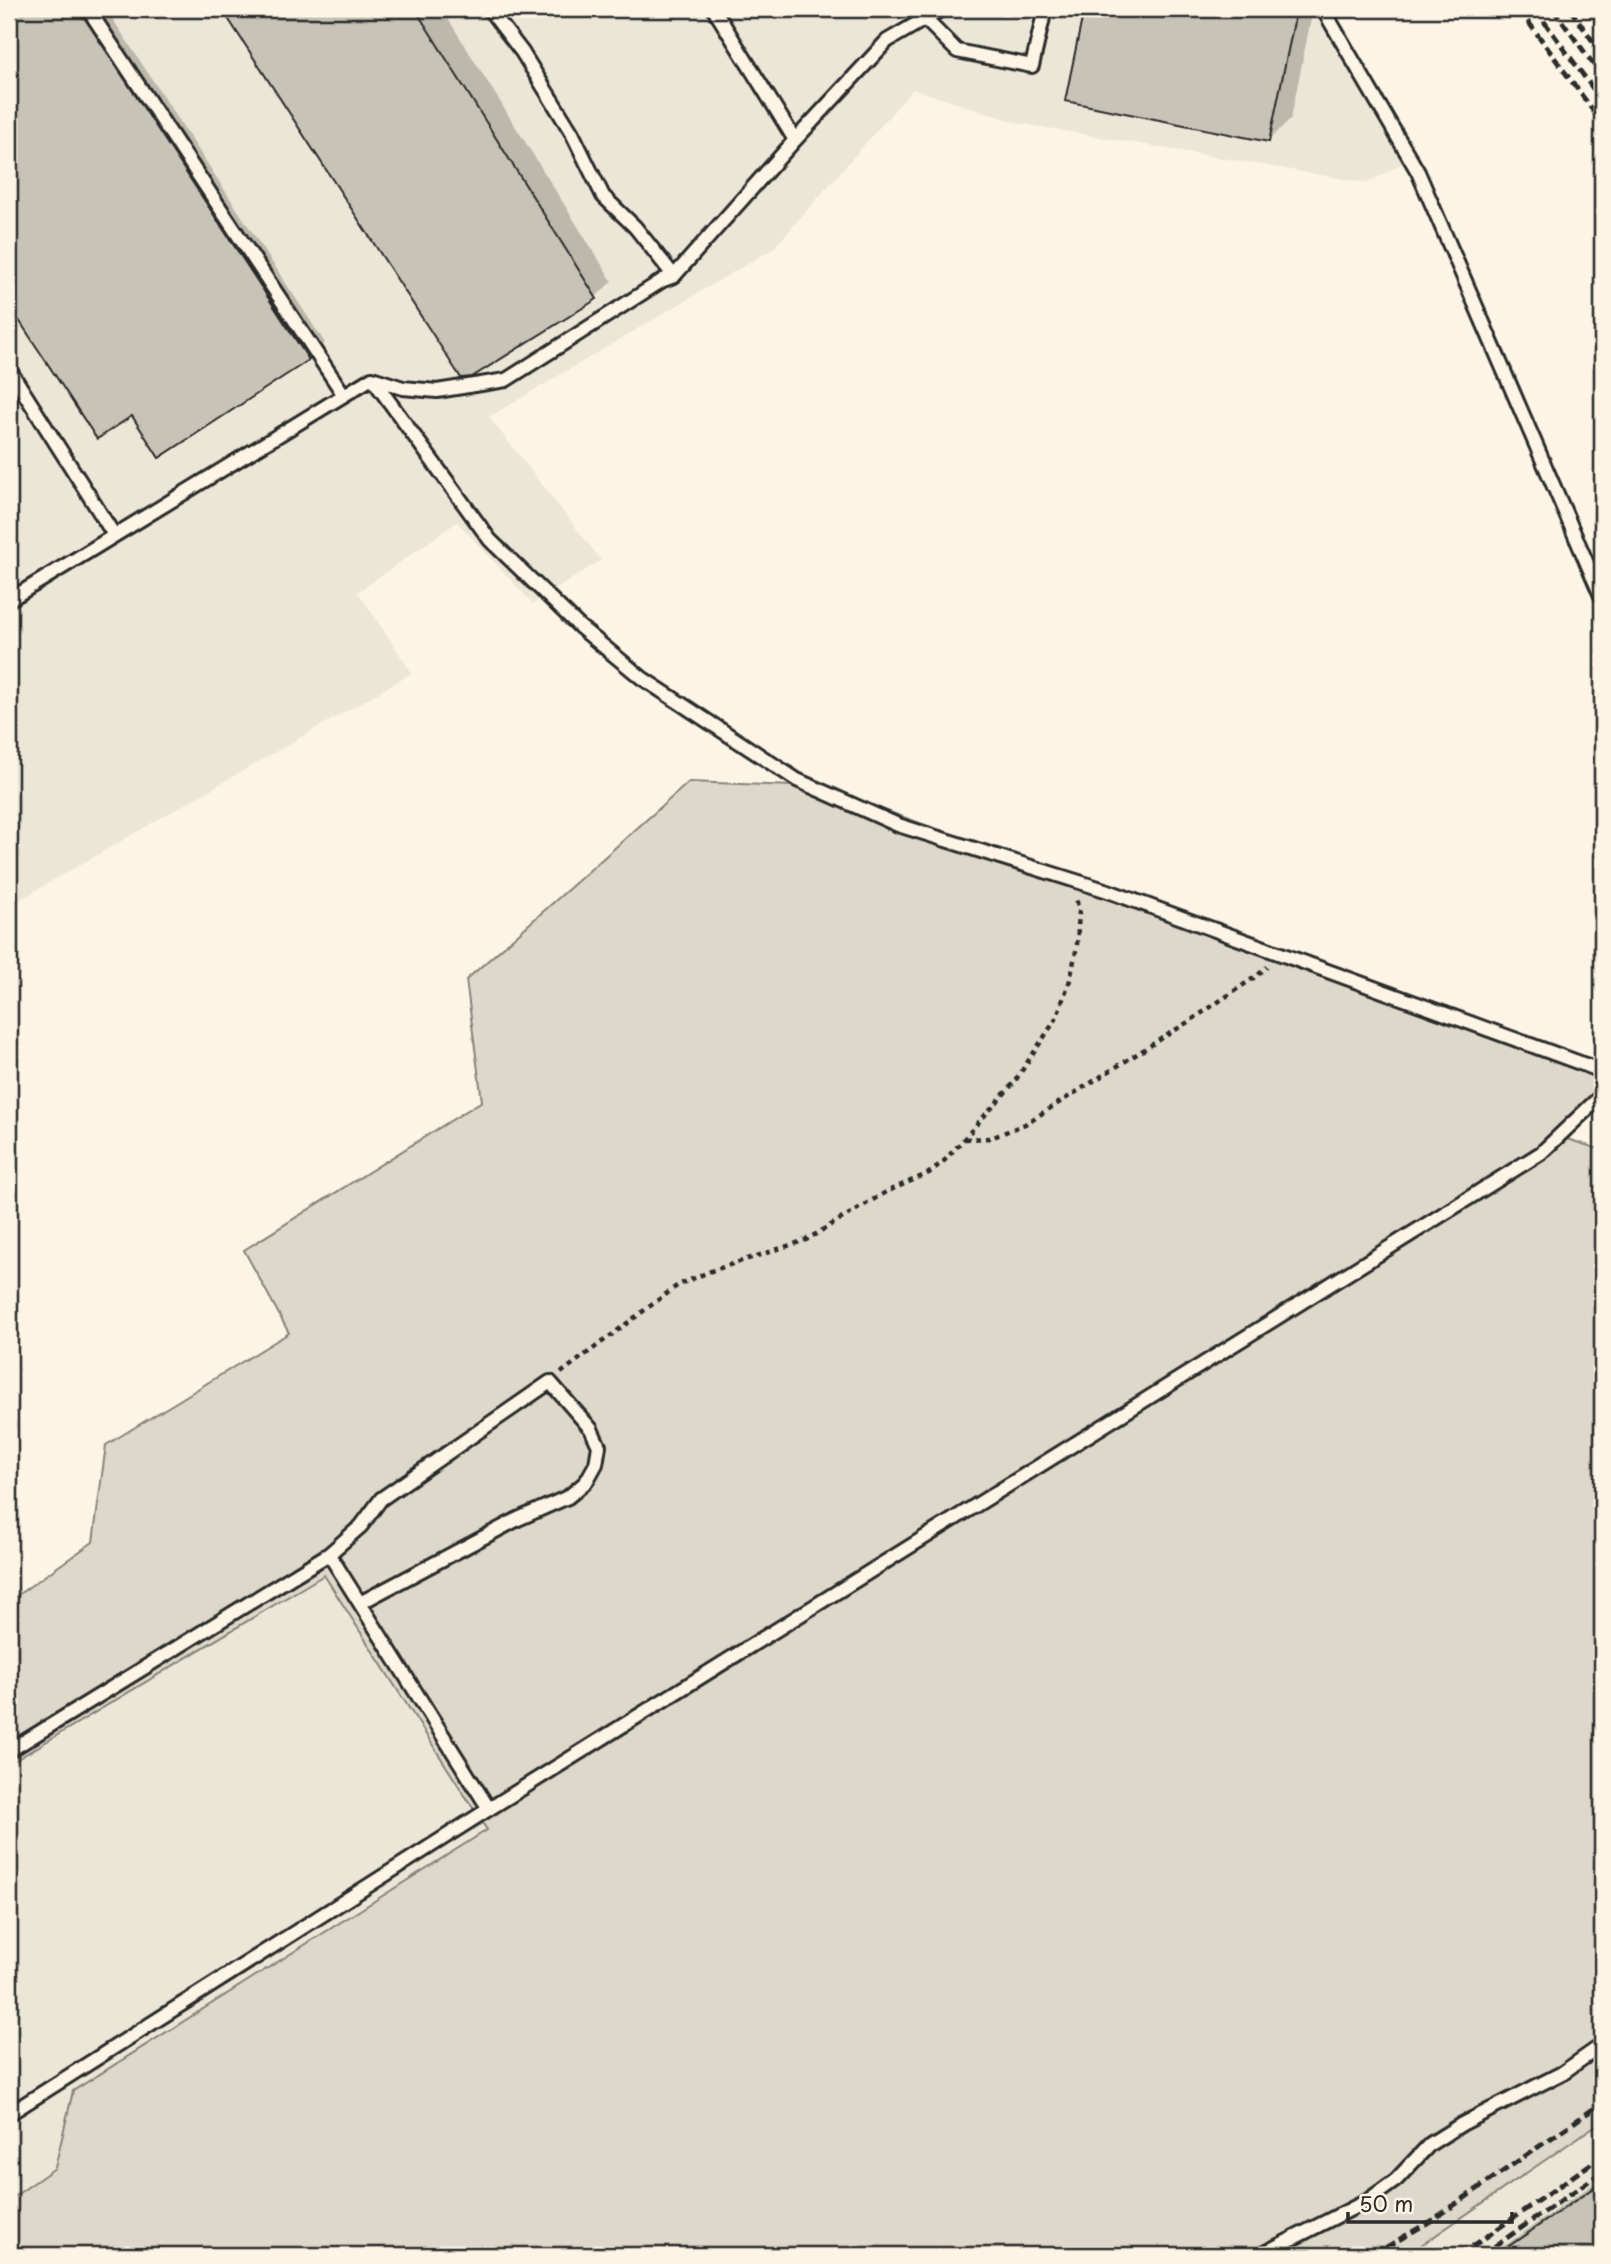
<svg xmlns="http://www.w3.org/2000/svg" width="1611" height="2264" font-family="'Playpen Sans',sans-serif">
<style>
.built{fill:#ece6d7}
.green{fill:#ded8ca;stroke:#84827a;stroke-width:2}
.shadow{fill:#0003}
.building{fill:#c8c3b7;stroke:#2b2b2b;stroke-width:2}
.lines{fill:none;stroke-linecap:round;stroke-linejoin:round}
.lane-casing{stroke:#2b2b2b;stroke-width:18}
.path{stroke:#2b2b2b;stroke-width:4.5;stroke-dasharray:5 5;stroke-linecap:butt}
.lane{stroke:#fcf5e5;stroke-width:12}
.rail{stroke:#2b2b2b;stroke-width:5;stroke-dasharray:10 5;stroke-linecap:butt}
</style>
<rect width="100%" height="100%" fill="#fcf5e5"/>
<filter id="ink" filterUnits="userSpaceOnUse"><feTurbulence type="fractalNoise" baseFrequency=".0143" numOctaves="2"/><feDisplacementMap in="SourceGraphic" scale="14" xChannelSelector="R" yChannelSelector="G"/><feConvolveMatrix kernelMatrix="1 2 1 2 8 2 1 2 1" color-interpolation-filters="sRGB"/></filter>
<g filter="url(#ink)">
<path class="built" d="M9 9H1316L1409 160 1367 183 1018 123 913 89 774 248 489 417 601 560 533 604 457 522 358 592 412 673 19 900 9 883Z
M324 1574 487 1830 73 2091 55 2169 9 2200V1764Z
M1602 2066V2255H1307Z"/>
<path class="green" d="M689 782 821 787 1602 1071V1107L1564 1138 1602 1150V2121L1407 2255H9V2200L55 2168 73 2091 487 1830 324 1575 9 1764V1601L93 1542 106 1445 289 1333 244 1250 482 1101 466 980Z"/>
<path class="shadow" d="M9 9H106L325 343 308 359 160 456 132 414 97 436 9 302Z
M223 9H442L612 281 596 297 462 376Z
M1085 9H1313L1291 118 1269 140 1067 99Z
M1602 2178V2255H1491Z"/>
<path class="building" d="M9 9H79L309 360 159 458 132 416 97 439 9 305Z
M222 9H415L597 299 472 377 461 378Z
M1084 9H1281L1296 12 1269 142 1065 101Z
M1602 2182V2255H1496Z"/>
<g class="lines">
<g class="lane-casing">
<path id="lane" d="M88 9 344 395
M489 9 522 52 572 133 603 196 635 227 674 276
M714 9 795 140
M1323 9 1418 172 1602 598
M925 19 957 51 1032 66 1045 9
M9 369 114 535
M372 378 490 540 580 627 642 678 797 780 898 825 1108 891 1602 1071
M9 600 372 378 403 388 437 391 506 380 663 280 674 276 795 140 887 41 942 9
M329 1554 361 1526 381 1499 550 1382 591 1429 599 1446 596 1464 586 1482 568 1497 518 1519 360 1603
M9 1751 329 1554 489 1809
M9 2114 489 1809 1541 1153 1602 1095
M1260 2255 1367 2201 1396 2180 1430 2144 1462 2124 1562 2073 1602 2045"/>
</g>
<path class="path" d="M965 1139 991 1138 1025 1124 1196 1017 1258 975 1267 967
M561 1373 678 1285 711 1271 806 1240 886 1192 929 1173 945 1160 1013 1084 1056 1019 1070 980 1077 946 1079 911 1076 898"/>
<use href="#lane" class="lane"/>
<path class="rail" d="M1519 9 1602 123
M1535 9 1602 101
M1553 9 1602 76
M1570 9 1602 54
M1373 2255 1434 2219 1602 2103
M1460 2255 1602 2156
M1482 2255 1602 2172"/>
</g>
</g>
<rect width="1611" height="2264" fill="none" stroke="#fcf5e5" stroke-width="35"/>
<rect x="18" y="18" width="1576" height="2229" fill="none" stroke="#2b2b2b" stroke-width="2.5" filter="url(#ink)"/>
<path d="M1348 2212v10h164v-10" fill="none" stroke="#2b2b2b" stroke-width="3.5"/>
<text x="1359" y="2212" font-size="21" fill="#2b2b2b" stroke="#fcf5e5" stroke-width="5" paint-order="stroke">50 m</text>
</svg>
